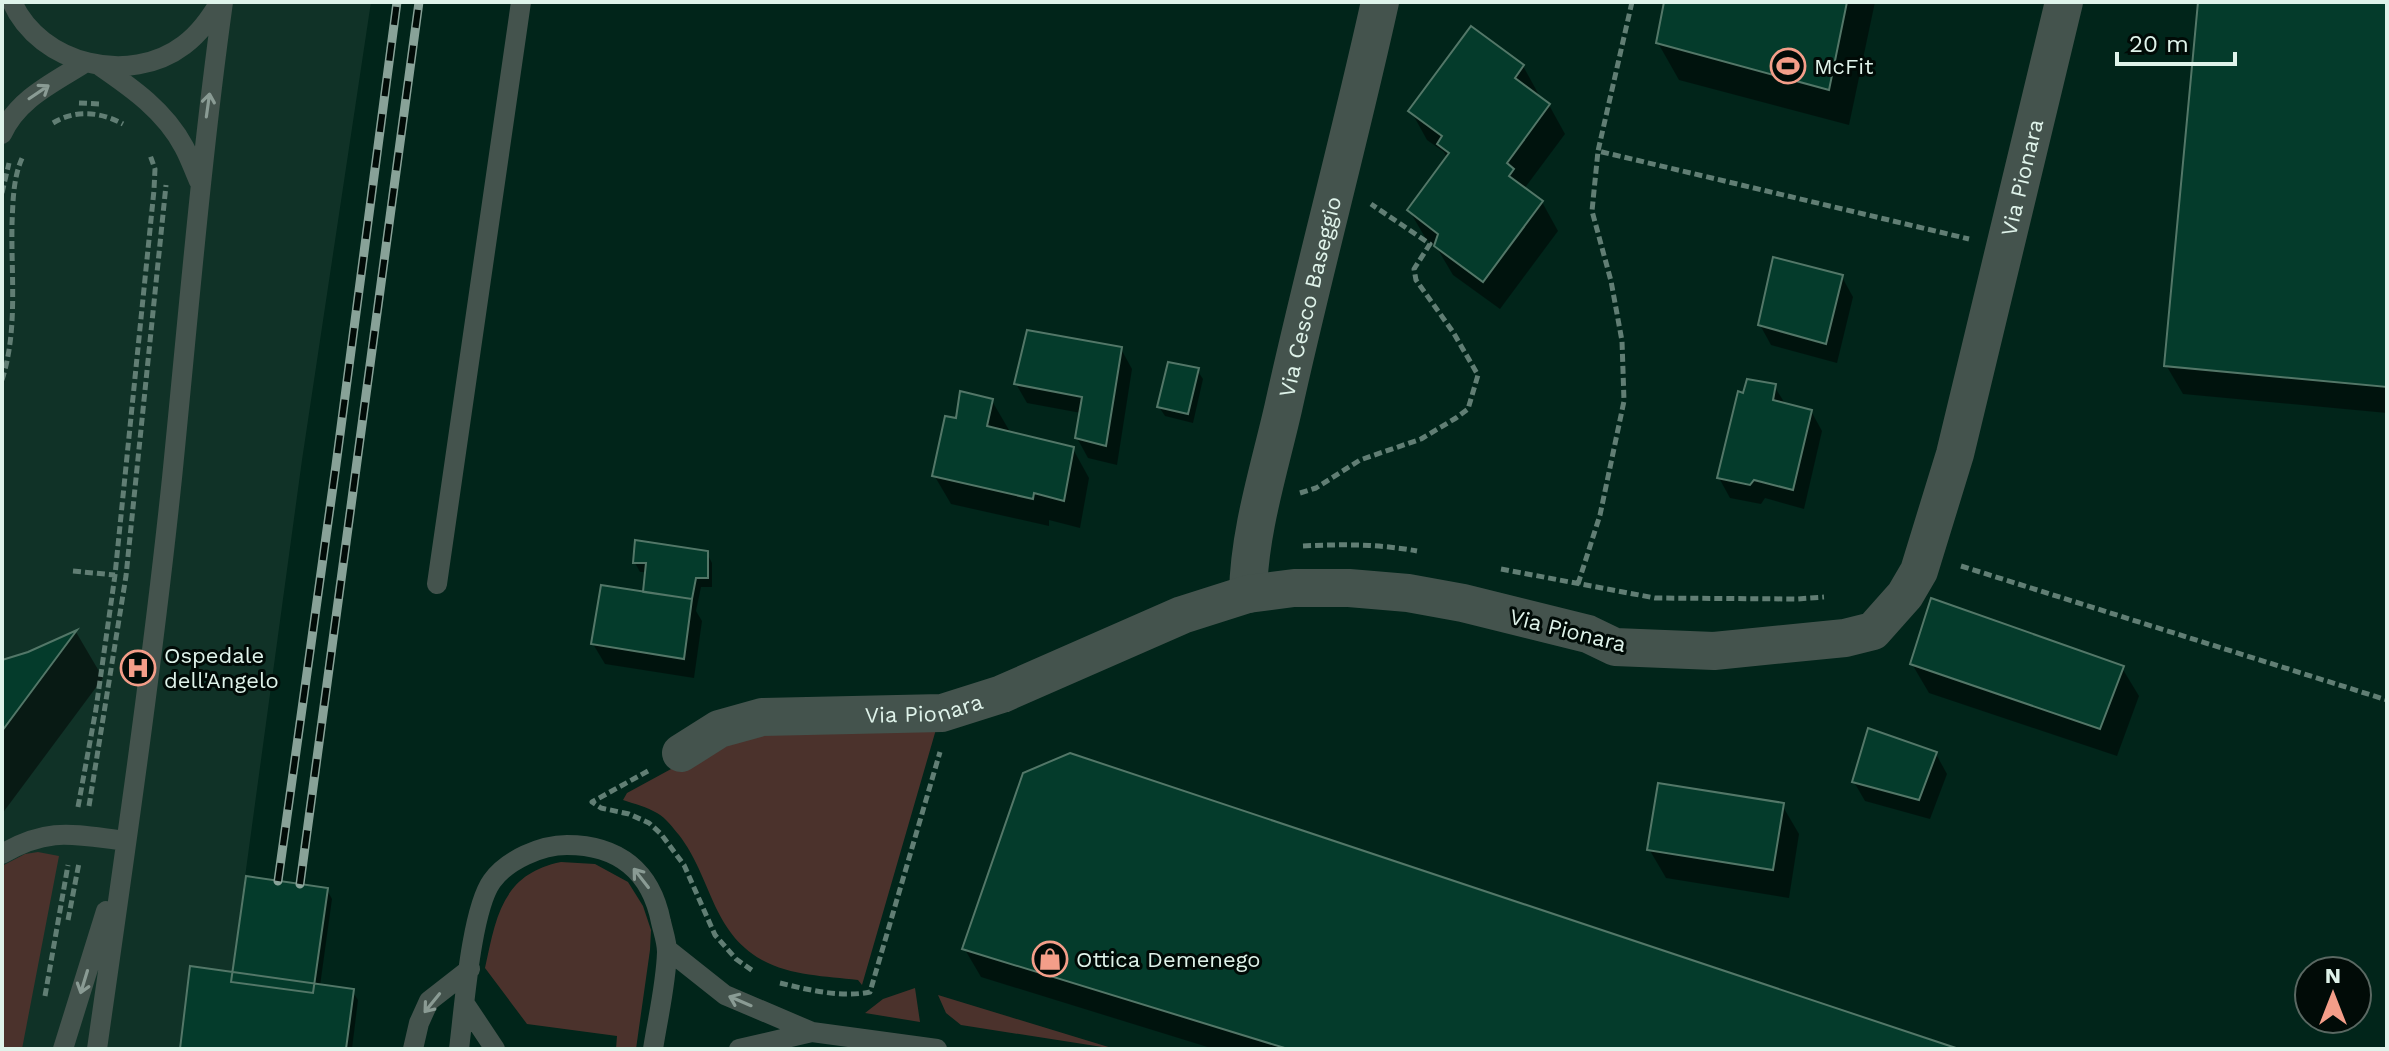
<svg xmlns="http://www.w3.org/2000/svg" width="2389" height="1051" font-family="'Work Sans',sans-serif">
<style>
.built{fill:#103227}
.green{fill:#4b322c}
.shadow{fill:#0007}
.building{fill:#043b2b;stroke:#537768;stroke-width:2}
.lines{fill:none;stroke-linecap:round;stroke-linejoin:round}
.path{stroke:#617e74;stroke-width:5;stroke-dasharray:8 4;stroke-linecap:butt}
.service{stroke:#44534d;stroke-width:20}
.minor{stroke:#44534d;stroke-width:38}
.rail-casing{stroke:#88a298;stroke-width:9}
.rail{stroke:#010b07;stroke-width:6;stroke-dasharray:18;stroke-linecap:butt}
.oneway{stroke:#8a9b94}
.labels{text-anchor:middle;stroke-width:6;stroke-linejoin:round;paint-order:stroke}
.poi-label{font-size:22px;fill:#dff3ea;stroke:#010b07;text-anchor:start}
.street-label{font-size:22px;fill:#dff3ea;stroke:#010b07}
</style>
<rect width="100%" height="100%" fill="#01251a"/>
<path class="built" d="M2 2H371L302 460 232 972 190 967 180 1049H2Z"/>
<path class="green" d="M759 725 937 726 862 985 858 980C826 976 791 976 762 960 711 931 712 878 679 835 672 827 667 819 657 813 647 807 635 804 623 800L627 793 717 744Z
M38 852 59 856 22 1049H2V866L25 854Z
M561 862 595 864 628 882 643 906 651 930 650 950 636 1049H616L617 1036 527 1024 485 968C496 917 502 874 561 862Z
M915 988 920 1022 865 1013 883 999Z
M938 995 1115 1049 961 1025 946 1013Z"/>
<path class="shadow" d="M1666 2H1875L1849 125 1679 80 1658 43Z
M2200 2H2387V413L2183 394 2166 365Z
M1523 66 1539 95 1538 97 1549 105 1565 134 1524 189 1542 202 1558 231 1500 309 1453 275 1437 248 1426 239 1409 210 1447 158 1444 152 1427 140 1411 111Z
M1842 277 1853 297 1837 363 1771 345 1760 325Z
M1121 349 1132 369 1117 465 1088 458 1077 438 1081 413 1027 403 1016 384Z
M1197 370 1203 379 1193 423 1165 416 1159 407Z
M1774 386 1786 405 1811 411 1822 431 1804 509 1765 498 1761 504 1730 498 1719 478Z
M992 401 1009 430 1008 433 1073 449 1089 478 1080 528 1049 520V526L951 504 934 475 957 421Z
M707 553 712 563V587H701L696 611 702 621 694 678 605 664 593 644 647 594V572H640L635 563Z
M76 632 103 678 2 814V662L28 653Z
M1912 664 2122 668 2139 696 2117 756 1929 693Z
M1936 754 1947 774 1930 819 1865 801 1854 782Z
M1782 805 1799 834 1789 898 1666 878 1649 849Z
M327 890 332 899 320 986 352 991 358 1000 352 1049H182L234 974Z
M964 948 1953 1049H1214L981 977Z"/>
<path class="building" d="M1664 2H1847L1829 90 1656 43Z
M2198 2H2387V387L2164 366Z
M1471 26 1524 65 1515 78 1550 104 1507 163 1514 169 1509 176 1543 201 1483 282 1434 246 1438 234 1407 210 1449 153 1437 144 1442 136 1408 111Z
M1773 257 1843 275 1826 344 1758 325Z
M1027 330 1122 347 1106 446 1075 438 1082 397 1014 384Z
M1168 362 1199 368 1188 414 1157 407Z
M1747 379 1776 384 1773 400 1812 410 1793 490 1754 480 1750 485 1717 478 1738 391 1743 393Z
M960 391 993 399 987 426 1074 447 1064 501 1034 493 1033 499 932 476 945 416 956 418Z
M635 540 708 551V578H696L692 599 643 592 646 563H633Z
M601 585 692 599 684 659 591 644Z
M1931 598 2124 666 2100 729 1910 664Z
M77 630 2 731V660L28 652Z
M1868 728 1937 752 1919 800 1852 782Z
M1070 753 1959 1049H1288L962 949 1023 773Z
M1658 783 1784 803 1773 870 1647 850Z
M246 876 328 888 313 993 231 982Z
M190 966 354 989 346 1049H180Z"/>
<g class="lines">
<path class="path" d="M1632 2 1598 151 1969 239
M79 103 101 104
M53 123C76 109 101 112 123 124
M2 193 9 163
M2 380C18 330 11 276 12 224 13 201 13 177 23 156
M1300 493 1316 488 1360 460 1421 439 1456 418 1468 409 1478 375 1453 332 1416 280 1414 269 1430 244 1371 204
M1303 546C1342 544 1379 544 1417 551
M1961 566 2387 700
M1501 569 1655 598 1797 599 1824 597
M73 571 115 575
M1578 584 1600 515 1624 401 1622 341 1611 281 1592 211 1598 151
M648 771 592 802 601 808 629 814 649 823 661 834 684 865 715 935 736 959 753 971
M89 806 126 576 166 185
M78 807 96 709 115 575 154 190 155 169 150 155
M68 920 79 863
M780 983C809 990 841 998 870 992L940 752
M45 996 68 865"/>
<path class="service" d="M12 2C40 65 130 86 184 45 200 33 210 18 220 2
M100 66C132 88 165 111 184 147 190 158 194 170 199 181
M2 134C18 98 55 82 86 62
M437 584 521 2
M2 854C49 826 75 835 126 841
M667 949 725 995 812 1032 937 1049
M465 1004 495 1049
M63 1049 106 911
M97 1049C124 859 152 669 172 478 188 319 201 160 223 2
M413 1049 419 1023 429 1001 470 969
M459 1049C464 1010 471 910 492 881 507 860 541 845 567 845 618 845 651 871 661 922 663 931 667 942 667 952 666 984 658 1017 653 1049
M739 1049 812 1032"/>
<g class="minor">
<path id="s1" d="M1248 594C1249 532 1269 470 1283 409 1313 273 1350 138 1380 2"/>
<path id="s2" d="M681 753 719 729 762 717 942 713 1002 694 1182 615 1248 594 1294 588H1349L1408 593 1463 603 1588 634 1615 647 1714 651 1845 638 1873 631 1905 595 1919 571 1955 454 2064 2"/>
</g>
<g class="rail-casing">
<path id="rail" d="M278 881 336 465 397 2
M300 884 419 2"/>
</g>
<use href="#rail" class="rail"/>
</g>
<defs><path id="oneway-shaft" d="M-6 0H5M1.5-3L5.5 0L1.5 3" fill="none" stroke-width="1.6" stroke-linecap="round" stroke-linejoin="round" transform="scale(2)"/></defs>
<g class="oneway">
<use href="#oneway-shaft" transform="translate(39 92) rotate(-34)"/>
<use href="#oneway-shaft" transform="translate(208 105) rotate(-82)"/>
<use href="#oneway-shaft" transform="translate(641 878) rotate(-128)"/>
<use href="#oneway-shaft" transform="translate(84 982) rotate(107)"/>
<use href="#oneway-shaft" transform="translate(740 1001) rotate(-157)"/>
<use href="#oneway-shaft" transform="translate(432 1003) rotate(129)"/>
</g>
<defs>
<g id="stadium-ring" transform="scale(1.8)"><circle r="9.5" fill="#010b07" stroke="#f49e89" stroke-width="1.5"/><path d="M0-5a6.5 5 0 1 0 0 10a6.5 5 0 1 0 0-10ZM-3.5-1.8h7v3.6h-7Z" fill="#f49e89"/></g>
<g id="hospital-ring" transform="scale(1.8)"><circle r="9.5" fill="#010b07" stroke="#f49e89" stroke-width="1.5"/><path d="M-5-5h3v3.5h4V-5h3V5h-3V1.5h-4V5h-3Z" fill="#f49e89"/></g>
<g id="shop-ring" transform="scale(1.8)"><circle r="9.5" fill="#010b07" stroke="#f49e89" stroke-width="1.5"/><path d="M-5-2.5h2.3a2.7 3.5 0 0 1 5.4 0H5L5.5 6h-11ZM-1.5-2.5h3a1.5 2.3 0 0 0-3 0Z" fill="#f49e89"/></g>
</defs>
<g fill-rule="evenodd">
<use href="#stadium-ring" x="1788" y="66"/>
<use href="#hospital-ring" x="138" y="668"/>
<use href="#shop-ring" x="1050" y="959"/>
</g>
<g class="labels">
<g class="poi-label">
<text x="1814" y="74">McFit</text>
<text x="164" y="663">Ospedale<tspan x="164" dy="25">dell'Angelo</tspan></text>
<text x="1076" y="967">Ottica Demenego</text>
</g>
<g class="street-label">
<text dy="8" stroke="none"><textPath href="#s2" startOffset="1716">Via Pionara</textPath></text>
<text dy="8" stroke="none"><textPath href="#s1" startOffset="304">Via Cesco Baseggio</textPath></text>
<text transform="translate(1568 630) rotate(14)" y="8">Via Pionara</text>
<text dy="8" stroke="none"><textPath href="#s2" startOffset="252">Via Pionara</textPath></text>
</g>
</g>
<rect width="2389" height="1051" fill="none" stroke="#dff3ea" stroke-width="8"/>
<g transform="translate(2333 995)"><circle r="38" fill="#010b07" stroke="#5a6862" stroke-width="2"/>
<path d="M0-6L14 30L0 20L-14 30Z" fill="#f49e89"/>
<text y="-12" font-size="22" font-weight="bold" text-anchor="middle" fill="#dff3ea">N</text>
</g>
<path d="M2117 52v12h118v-12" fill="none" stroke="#dff3ea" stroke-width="4"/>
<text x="2129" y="52" font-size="24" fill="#dff3ea" stroke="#010b07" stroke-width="6" paint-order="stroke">20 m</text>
</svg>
